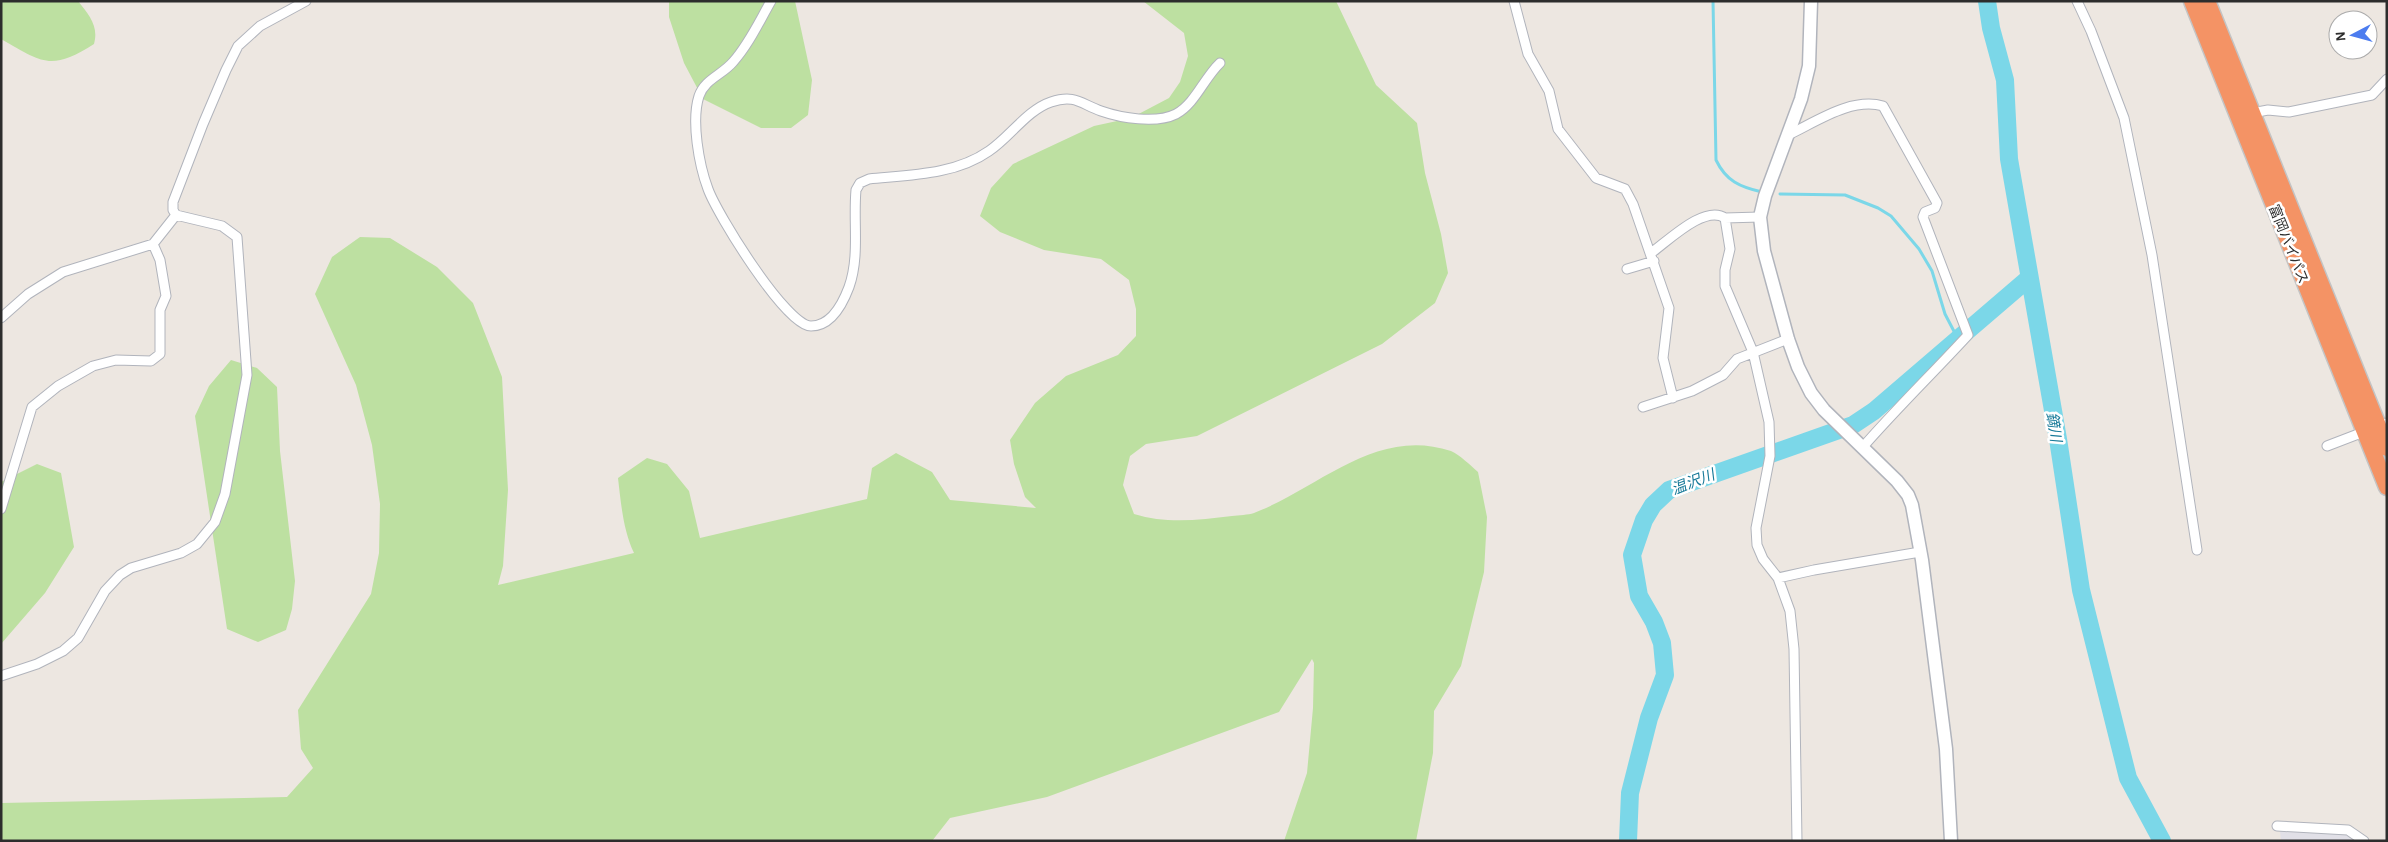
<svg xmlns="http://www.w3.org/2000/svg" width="2388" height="842" font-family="'Alegreya Sans','Noto Sans JP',sans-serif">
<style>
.industrial{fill:#e1e0e7}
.green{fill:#bde0a1}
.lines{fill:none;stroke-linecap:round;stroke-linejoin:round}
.stream{stroke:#7bd7e8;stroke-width:3}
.river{stroke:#7bd7e8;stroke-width:18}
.street-casing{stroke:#b1b4bc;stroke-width:11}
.secondary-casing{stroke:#b1b4bc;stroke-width:15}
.highway-casing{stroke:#c4c4c4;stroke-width:19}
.street{stroke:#fff;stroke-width:9}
.secondary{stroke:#fff;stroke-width:12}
.highway{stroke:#f49365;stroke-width:16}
.labels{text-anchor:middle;stroke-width:5;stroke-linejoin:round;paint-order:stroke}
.street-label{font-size:14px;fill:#2d2d2d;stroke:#fff}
.water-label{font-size:15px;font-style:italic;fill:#167998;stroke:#fff}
</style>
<rect width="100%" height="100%" fill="#ede7e1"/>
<path class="industrial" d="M2280 831 2342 833 2358 841H2281Z"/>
<path class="green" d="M1 1H78C89 15 99 26 94 44 50 72 42 62 1 39Z
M669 1H795L812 80 808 115 791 128H761L703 99 684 63 669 17Z
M1143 1H1336L1376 85 1417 123 1425 173 1441 234 1448 273 1435 303 1382 344 1197 436 1146 444 1130 456 1123 485 1134 514C1166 524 1199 520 1232 516 1239 515 1248 515 1254 513 1319 488 1376 426 1451 451 1460 455 1470 465 1478 472L1487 517 1484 572 1461 666 1434 711 1433 753 1416 841H1284L1307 773 1313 708 1314 663 1312 659 1279 712 1047 797 950 818 932 841H1V803L287 797 313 768 301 749 298 710 371 594 379 553 380 504 372 445 356 385 315 294 332 257 360 237 390 238 437 267 473 303 502 377 508 490 503 566 498 585 634 553C623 530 621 503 618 478L647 458 667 464 689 491 700 538 867 499 872 468 896 453 932 472 950 500 1036 508 1025 497 1014 464 1010 440 1035 403 1066 376 1118 355 1136 336V309L1129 280 1101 259 1044 250 1000 232 980 216 991 188 1013 164 1094 126 1131 118 1169 98 1180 82 1188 56 1184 33Z
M231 360 257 368 277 387 280 451 295 581 292 609 286 630 258 642 227 629 195 416 209 386Z
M37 464 61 473 74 547 45 593 1 644V482Z"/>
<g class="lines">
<path class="stream" d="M1713 1 1716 160C1726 181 1740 187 1762 192
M1780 194 1845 195 1878 208 1891 216 1919 249 1932 271 1945 314 1958 339"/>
<path class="river" d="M1987 1 1991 28 2005 80 2009 159 2058 439 2081 590 2128 778 2162 841
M1628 841 1630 793 1649 718 1665 675 1662 643 1654 622 1639 596 1632 555 1644 520 1653 505 1669 490 1853 425 1874 411 2029 278"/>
<g class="street-casing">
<path id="street" d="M771 1C759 22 749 44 733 62 722 75 705 79 699 96 691 121 699 165 708 189 717 214 786 326 811 326 831 326 843 303 849 287 860 256 853 222 856 190L860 183 869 179C909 175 955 175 989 151 1010 137 1027 110 1051 102 1075 94 1081 104 1101 111 1121 118 1156 124 1176 114 1195 104 1204 78 1220 63
M1514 1 1528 54 1549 91 1558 129 1596 178 1625 189 1633 204 1669 308 1663 358 1673 398
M2077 1 2091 31 2124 118 2152 255 2197 550
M2252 113 2268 110 2289 112 2372 95 2387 79
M1788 135C1816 122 1851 97 1883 106L1937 203 1935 208 1925 212 1923 217 1968 335C1933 373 1896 409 1862 448
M1725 218 1760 217
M1651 253C1668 241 1705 204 1725 218L1730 249 1725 270V286L1753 352 1769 422 1770 456 1756 528 1757 545 1763 559 1778 578 1790 611 1794 649 1797 841
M1627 269 1654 261
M1 318 28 294 63 272 153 244 176 215
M1643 407 1692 391 1723 375 1737 359 1788 339
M2327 446 2387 423
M1 509 32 407 58 386 93 366 116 360 151 361 160 354V310L166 296 160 260 153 244
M1778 578 1814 570 1920 552
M1 676 37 664 63 651 78 638 105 591 120 575 131 568 181 553 197 544 215 522 225 494 247 375 237 237 222 226 176 215 173 210V202L203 124 226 70 238 46 260 26 306 1
M2277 826 2348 830 2364 841"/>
</g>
<g class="secondary-casing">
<path id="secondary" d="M1811 1 1809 66 1801 99 1765 196 1760 217 1764 251 1788 339 1798 367 1811 393 1824 410 1897 481 1908 495 1912 505 1922 560 1946 749 1951 841"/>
</g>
<g class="highway-casing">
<path id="highway" d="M2192 1 2387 487
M2207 1 2387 448"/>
</g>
<use href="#street" class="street"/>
<use href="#secondary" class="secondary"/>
<use href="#highway" class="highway"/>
</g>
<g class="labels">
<g class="street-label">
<text transform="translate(2289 244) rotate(68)" y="5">富岡バイパス</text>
</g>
<g class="water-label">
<text transform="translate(2054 427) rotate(81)" y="5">鏑川</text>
<text transform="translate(1693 482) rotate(-21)" y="5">温沢川</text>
</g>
</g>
<rect width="2388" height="842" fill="none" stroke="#2d2d2d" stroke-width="5"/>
<g transform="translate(2353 35) rotate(264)"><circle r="24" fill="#ffffff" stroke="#ababab"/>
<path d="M0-4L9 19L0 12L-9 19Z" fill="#4c7cef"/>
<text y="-8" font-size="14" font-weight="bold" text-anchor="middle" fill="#2d2d2d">N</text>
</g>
</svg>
